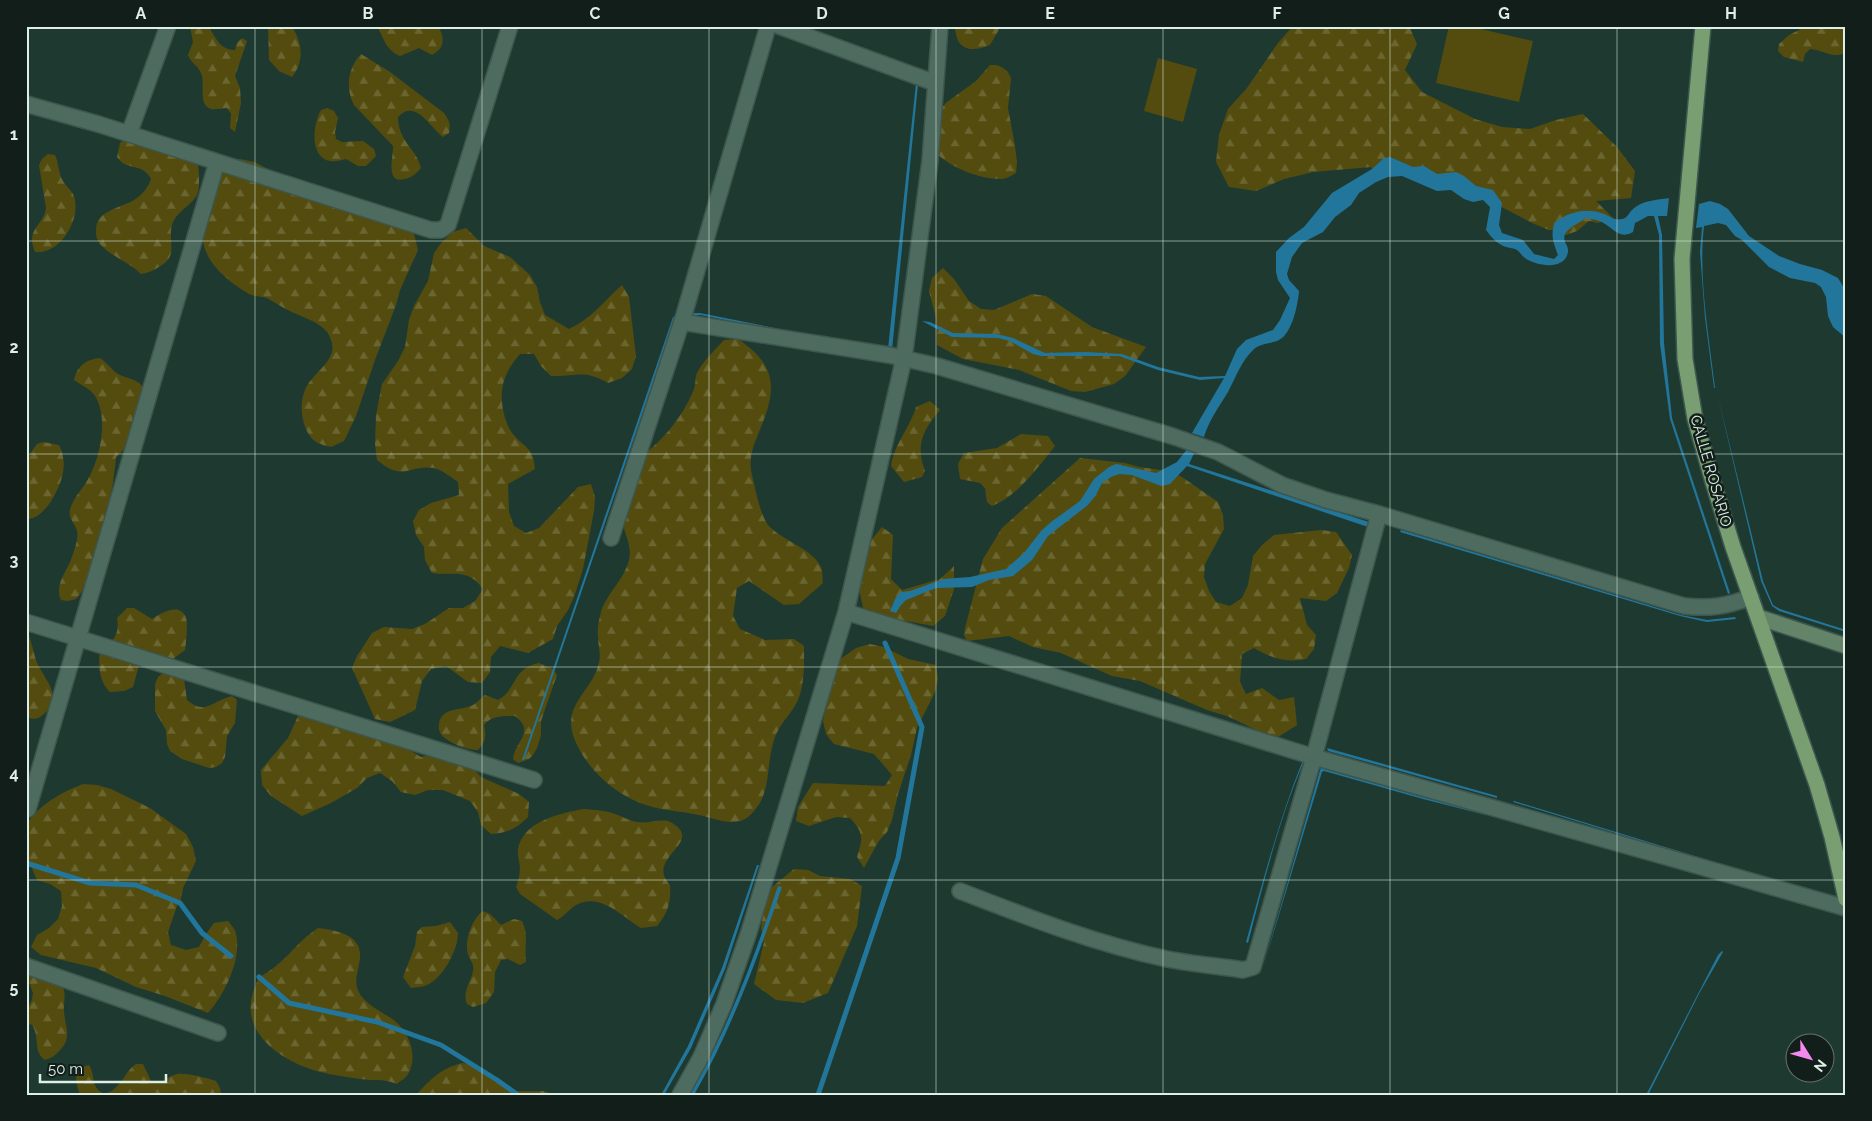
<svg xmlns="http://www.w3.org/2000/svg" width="1872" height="1121" font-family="Raleway,sans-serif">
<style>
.forest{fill:url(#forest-firs)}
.garden{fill:#534c0e}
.water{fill:#23769b}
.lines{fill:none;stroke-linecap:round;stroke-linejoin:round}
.stream{stroke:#23769b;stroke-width:5}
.street-casing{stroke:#3d574e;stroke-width:18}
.secondary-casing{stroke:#3d574e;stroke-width:18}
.primary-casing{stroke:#3d574e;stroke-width:18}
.street{stroke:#4e6b5f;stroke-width:15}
.secondary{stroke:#638468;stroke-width:15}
.primary{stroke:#789e71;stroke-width:15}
.grid{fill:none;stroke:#deefe7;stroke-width:1;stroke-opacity:0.55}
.labels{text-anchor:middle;stroke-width:5;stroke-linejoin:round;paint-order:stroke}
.street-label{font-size:15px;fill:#deefe7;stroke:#121e19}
.neatline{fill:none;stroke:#deefe7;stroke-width:2}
.grid-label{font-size:16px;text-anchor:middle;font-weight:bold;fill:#deefe7}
</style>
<defs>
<pattern id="forest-firs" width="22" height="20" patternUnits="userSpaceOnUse" patternTransform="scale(1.25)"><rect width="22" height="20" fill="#534c0e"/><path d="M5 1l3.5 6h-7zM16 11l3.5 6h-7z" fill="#6b6631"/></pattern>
</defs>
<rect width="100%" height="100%" fill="#1e3a30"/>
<path class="forest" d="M190 26H208C216 37 219 50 235 50L237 43 242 38 247 41 235 76 240 88 241 103 235 132 230 128 231 114 227 108C222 108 215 110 211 109 197 105 206 83 201 73 198 66 191 63 188 55L193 42Z
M268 26H292C302 44 305 60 292 77L279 71 269 60Z
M377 26H438C445 38 445 48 432 55L419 48 400 56C386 50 384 39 377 26Z
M955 26H1001L990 45C970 53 956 50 955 26Z
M1293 26H1409L1417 44 1405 70 1422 92 1475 119 1502 127 1530 129 1556 120 1583 114 1617 147 1635 171 1631 198 1596 201 1614 219 1610 217 1598 223 1589 221 1577 231 1566 235 1560 230H1549L1532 223 1456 183 1372 169 1371 167 1313 172 1284 179 1256 191 1229 187 1216 162 1219 135 1228 109 1247 88 1278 43Z
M1807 26H1846V53C1831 59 1824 50 1810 49L1805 54 1803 62 1784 57 1778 51 1779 44 1789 35Z
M361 54 390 72 444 113C449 120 451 124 449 133L443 137C430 127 415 98 398 117 398 142 417 149 421 168 417 173 411 178 405 179 384 185 394 155 393 146L354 105C345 88 348 68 361 54Z
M990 65H997L1003 68 1008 72 1011 78 1008 108 1015 146 1017 162 1016 173C1012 175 1007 179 1001 179 979 179 952 168 936 153L938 112 947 102 976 81Z
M327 108 334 111 338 118 335 132 336 139 342 142 363 141 374 149 376 156 366 166H358L346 159C341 160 335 162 330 161 309 157 313 124 321 110Z
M125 139 165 146 178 140C197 147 199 162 199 180 199 185 199 190 197 195 191 205 180 210 174 220 165 236 180 254 162 265 154 270 149 273 141 274 129 262 110 256 100 244 96 239 96 234 96 229 97 210 121 208 134 200 142 195 148 188 151 179 143 162 127 172 117 157L120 143Z
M48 154 55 155C59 163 58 173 63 181 67 188 73 190 75 200 79 222 60 254 35 252 25 228 44 226 46 208L39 165 42 159Z
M240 159 255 162 280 176 405 225 414 234 418 250 400 290 396 305 375 360 356 416 344 441 331 447C326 446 320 444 316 442 302 432 298 406 305 390 313 370 345 359 327 332 320 323 304 317 294 313 285 309 276 303 267 298 262 296 255 297 249 294 227 281 199 259 203 230 204 224 207 217 208 212 216 185 214 174 240 159Z
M466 228 484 246 510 257 530 275 537 287 540 302 545 315 569 329C591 319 605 300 622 285L629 297 636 356 632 369 622 378 608 383C583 369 577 377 551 376L541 366 534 354H520C514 361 508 369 505 378 498 393 503 422 513 434 526 450 533 446 535 469L508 484 509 512 514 526 526 533 539 528 578 487 591 484 595 497 594 511 583 569 574 597 568 610 557 626 553 639 528 653 500 646 491 657 490 672 482 683 468 682 446 666 431 669 422 681 415 710 390 722 375 719 352 668 357 656 372 633 384 627 412 629 425 624 449 608H463L475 601 483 589C468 568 455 576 432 573L425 560 424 547 416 535 413 521 419 510 431 503 459 495 458 482C451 477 442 470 434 468 408 464 405 483 377 460L375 444 376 415 382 384 398 361 405 347 409 320 414 306 428 281 434 253 442 242 453 232Z
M943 268 954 279 969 301 981 309 994 310 1032 294 1046 296 1092 327 1146 347 1125 376 1114 384 1085 392 1071 391 1019 370 963 359 937 345 936 318 929 291 932 278Z
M738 339C775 364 778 387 761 427 755 442 749 454 751 470 754 484 760 515 768 525 781 540 813 549 821 567 823 571 822 578 823 583L799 604 784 605 749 581 737 588 733 616 740 629 765 640 794 639 804 646C804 664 805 688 796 704 789 716 778 726 774 740 765 767 773 796 748 817 734 828 714 818 699 815 682 811 663 811 646 805 615 795 586 769 574 738 562 705 591 692 598 666 602 655 598 647 598 637 597 628 599 620 601 612 607 593 624 580 629 560 633 543 622 534 624 520 625 512 629 503 631 496 635 484 638 471 642 460 646 451 656 445 662 438 670 430 677 420 683 411 687 404 691 397 694 389 696 384 695 377 697 373 703 361 715 350 724 340Z
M100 358C106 362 110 367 115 372 126 380 139 377 145 391L132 442 116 457C113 490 99 576 76 599L68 601 61 600C54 584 67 572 72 557 74 551 79 538 77 531 75 523 68 519 70 510 73 498 81 491 87 481 100 460 109 418 95 396 91 389 81 385 74 380 77 366 86 359 100 358Z
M930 401 940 410C923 430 915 445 925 471L922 477 904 482 891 466C894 444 910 428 916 407Z
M1021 434 1048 436 1055 446C1037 468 1019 495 992 506L987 502 985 488 980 483 960 479 958 464 964 453 997 448Z
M43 442 59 445C63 453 65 463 63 472 61 487 44 521 26 519V459L37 444Z
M1080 458 1125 463 1139 467 1168 471 1182 477 1218 502 1223 515 1224 529 1205 564 1204 577 1209 591 1216 602 1230 606 1242 598 1248 585 1253 556 1263 544 1274 535 1321 530 1336 532 1352 555 1349 568 1337 593 1326 601 1300 598 1307 625 1316 635 1314 649 1306 659C1287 663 1271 658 1254 648L1242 654 1240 682 1246 694 1262 688 1279 700 1294 697 1297 725 1275 739 1227 716 1207 710 1140 681 1112 676 1061 653 1033 647 1009 636 967 641 964 635 965 628 983 559 1002 528Z
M882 527 893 535 891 579 902 590 940 579 954 566V589L945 616 933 626 906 621 878 622 865 616 859 589 864 549Z
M127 608H134L152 619C160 614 180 601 186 618 188 623 186 643 185 650L173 659 144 660 139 665 133 687 124 691 110 692C99 682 98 664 100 651 113 642 120 635 117 618Z
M26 630C31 639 33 650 36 660 42 678 65 694 44 714 39 719 33 720 26 717Z
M870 644 884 647 908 659 936 665 938 679 935 692 917 728 911 755 898 794 892 820 887 832 878 842 864 868 857 857C863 838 864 833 850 818L836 817 809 826 796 821 798 807 813 783 885 786 892 775 874 754 834 744 826 734 823 721 826 707 823 693 832 665 856 648Z
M539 663 553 669 557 675 541 721V735L537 748 533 755 529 759 518 763 513 759C515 741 536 732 515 716 503 716 492 715 484 725 486 735 486 743 478 750 467 750 454 745 445 738 441 735 438 731 439 725 440 707 461 711 473 705 477 703 481 698 485 695L498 700C517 690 512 668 539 663Z
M168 669 184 679 187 700C205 716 212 701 232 696L237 700 235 723 227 736 225 757 222 763 216 767 209 768 182 759 170 751 167 744 166 730 155 711V684L158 677Z
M299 714 400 740 409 750 421 757 447 751 472 767 481 777 519 794 529 802 528 817C517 828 508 833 491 834L481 825 478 812 470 801 443 790H428L415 795 401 792 392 781 380 773 367 778 357 788 331 803 302 816 271 796 262 785 261 770 288 738Z
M83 784 97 785 111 789 150 808 186 834 193 847 196 861 183 888 180 903 177 906 168 932 171 945 186 950 199 947 206 934 214 923 228 921C231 925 236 930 236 934 242 960 224 995 208 1013L165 996 136 987 96 968 41 955 31 947 37 935 49 928 58 919 62 906 61 891 50 884 37 880 26 855V825C40 804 60 793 83 784Z
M584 809C594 810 605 810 615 814 622 816 629 821 637 822 647 824 658 819 668 821 673 823 681 828 682 834 685 849 649 863 670 885 671 902 668 913 657 926L641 928C622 917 601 892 576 905 569 909 565 916 557 920L520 894 516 887C518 881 520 875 520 868 520 862 517 856 518 849 523 821 561 813 584 809Z
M794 869 808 870 820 876 850 879 862 886 857 926 828 993 803 1003 776 1000 754 984 764 942 761 928 765 899 772 887Z
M483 911 490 914 501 925 514 919 522 921C529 935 524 946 526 962L520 965 508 959 501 960 495 972 494 992 486 1003 473 1007 467 1004C462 991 471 983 473 971 475 962 467 958 467 949 466 937 473 918 483 911Z
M450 922 458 933C458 950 443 978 427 985 423 987 416 987 411 988L403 977 415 946 417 932 422 927 436 926Z
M318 928C334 930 362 934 360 957 359 973 351 982 362 997 371 1008 385 1013 396 1022 410 1034 418 1057 408 1074 406 1078 400 1081 397 1084 387 1080 381 1080 371 1080 357 1079 342 1076 329 1074 296 1068 246 1043 251 1002 252 993 256 985 259 977 284 965 295 943 318 928Z
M26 974 62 985C67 995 63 1002 64 1012 65 1026 72 1037 61 1049 56 1055 52 1058 45 1060 32 1051 41 1035 31 1024L26 1027V1011L32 1000 33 993Z
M462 1063 475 1065 497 1080 503 1086 516 1091H543L557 1095H416C431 1079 440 1069 462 1063Z
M136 1064H143L152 1083C163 1085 167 1076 177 1074 189 1073 205 1078 216 1081L220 1088 221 1095H80C76 1082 71 1069 89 1065 96 1076 90 1085 103 1094 121 1091 123 1073 136 1064Z"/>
<path class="garden" d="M1449 26H1468L1533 41 1519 102 1436 83Z
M1158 58 1197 69 1183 122 1144 111Z"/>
<path class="water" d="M916 83 918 84 892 350 884 353 701 315 679 316 675 318 524 760H522L673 317 681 313H700L884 350 888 349Z
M1390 157 1413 167 1424 166 1437 174 1456 172 1464 176 1476 186 1493 190 1502 203 1499 225 1502 233 1523 240 1534 254 1554 259 1558 255C1553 241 1551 238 1554 223 1568 212 1587 207 1604 214 1610 216 1614 221 1622 219 1628 218 1629 212 1633 209 1643 200 1657 200 1669 198L1667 216H1658L1662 235 1664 343 1672 418 1730 593 1728 594 1670 419 1660 344 1659 235 1654 216H1648L1635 223 1633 232C1618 241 1612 225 1599 221 1595 219 1590 219 1586 218 1579 223 1569 227 1565 234 1562 242 1569 245 1568 252 1565 271 1536 266 1525 258 1522 256 1520 252 1517 250 1514 248 1509 248 1506 247 1497 244 1491 237 1486 230L1490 207 1483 200 1473 202 1464 199 1451 190 1437 191 1402 176 1388 177 1376 182 1359 193 1351 205 1335 217 1323 232 1302 243 1292 257 1287 274 1289 280 1299 291C1298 304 1292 334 1279 340 1271 344 1261 343 1254 349 1241 361 1236 377 1228 392 1219 407 1209 420 1204 437L1192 433 1224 378 1200 380 1158 370 1119 356H1041L1033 354 1010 341 998 338 952 337 922 321 930 322 953 333 997 334 1013 338 1045 353 1086 352 1122 354 1158 367 1199 377 1225 376 1237 349 1246 340 1273 330 1280 320 1290 298 1278 280 1276 272V252L1289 238 1304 227 1332 193 1372 169 1384 158Z
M1710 201 1720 204 1728 209 1749 236 1779 256 1800 264 1822 270 1838 278 1844 288 1843 307 1846 312V338L1833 327 1828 316 1826 297 1821 287 1815 283 1790 278 1769 267 1742 240 1735 236 1726 225 1718 223 1704 226C1698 278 1709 336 1715 388H1714L1705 318 1700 252 1702 227 1696 228 1699 204Z
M1718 397 1763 581 1773 605 1780 609 1846 630V632L1779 611 1772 606 1761 581Z
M1191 444 1197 447 1189 464 1372 523 1371 528 1187 466 1170 484 1161 486 1132 475 1119 474 1111 477 1102 483 1096 495 1088 505 1048 536 1032 560 1013 576 989 580 972 587 936 588 906 600 901 605 896 613 890 611 896 597 901 592 910 591 944 579 970 577 1006 569 1024 553 1041 531 1051 522 1080 501 1094 479 1109 467 1116 464 1156 473 1177 462Z
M1401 530 1681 615 1707 620 1735 617 1736 619 1707 622 1680 616 1400 532Z
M1327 748 1497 796V798L1328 751Z
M1303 760 1304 761C1279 819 1264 882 1248 943L1246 942C1263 881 1279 819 1303 760Z
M1321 767H1324V769L1422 797 1486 813V815L1423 799 1324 771 1322 772 1263 968Z
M1514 801 1747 872V873L1513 802Z
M757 865H759L725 969 691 1048 664 1095H661L688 1046 722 968Z
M778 886 782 887C757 959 732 1029 694 1095H690C728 1028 754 959 778 886Z
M1722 951 1723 952 1700 992 1648 1095H1646L1718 955Z"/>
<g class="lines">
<path class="stream" d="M26 863 90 883 136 885 180 903 202 933 231 956
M259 977 289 1003 377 1022 441 1045 497 1080 518 1095
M818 1095 898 858 922 727 885 643"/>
<g class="street-casing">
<path id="street" d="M779 26 935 83
M26 104 98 124 431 230H441L448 225 510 26
M129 134 168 26
M682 322 889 355 937 366 1172 436 1218 452 1282 485 1326 500 1379 514 1684 606C1709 609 1728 606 1751 597
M611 538 684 315 768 26
M846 612 1314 757 1846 908
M26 622 534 780
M28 809 217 162
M960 891C1027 917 1096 944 1167 959 1192 964 1218 966 1243 970L1253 967 1314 757 1379 514
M26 966 218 1033
M680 1095 701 1057 724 1004 749 932 846 612 904 358 930 161 940 26"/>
</g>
<g class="secondary-casing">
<path id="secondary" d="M1758 617 1846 646"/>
</g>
<g class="primary-casing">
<path id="primary" d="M1703 26 1682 259 1685 359 1695 419 1713 482 1733 547 1817 785 1832 837 1846 899"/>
</g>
<use href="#street" class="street"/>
<use href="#secondary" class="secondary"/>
<use href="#primary" class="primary"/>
</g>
<path class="grid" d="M255 26V1095M482 26V1095M709 26V1095M936 26V1095M1163 26V1095M1390 26V1095M1617 26V1095M26 241H1846M26 454H1846M26 667H1846M26 880H1846"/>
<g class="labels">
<g class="street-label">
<text transform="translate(1711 471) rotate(74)" y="5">CALLE ROSARIO</text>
</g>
</g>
<rect width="1872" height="1121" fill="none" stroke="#121e19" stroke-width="55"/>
<g transform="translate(1810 1058) rotate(127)"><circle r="24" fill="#121e19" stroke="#64726b"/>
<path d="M0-4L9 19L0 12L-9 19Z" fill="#f489ef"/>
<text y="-8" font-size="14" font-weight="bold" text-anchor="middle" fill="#deefe7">N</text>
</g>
<path d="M40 1074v8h126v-8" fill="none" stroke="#deefe7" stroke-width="2.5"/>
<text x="48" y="1074" font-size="15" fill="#deefe7" stroke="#121e19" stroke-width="4" paint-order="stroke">50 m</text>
<rect x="28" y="28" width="1816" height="1066" class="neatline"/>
<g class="grid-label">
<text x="141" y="19">A</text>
<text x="368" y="19">B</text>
<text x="595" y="19">C</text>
<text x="822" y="19">D</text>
<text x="1050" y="19">E</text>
<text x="1277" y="19">F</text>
<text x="1504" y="19">G</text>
<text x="1731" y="19">H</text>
<text x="14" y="140">1</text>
<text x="14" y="353">2</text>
<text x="14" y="566">3</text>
<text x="14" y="779">4</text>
<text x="14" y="993">5</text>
</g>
</svg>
